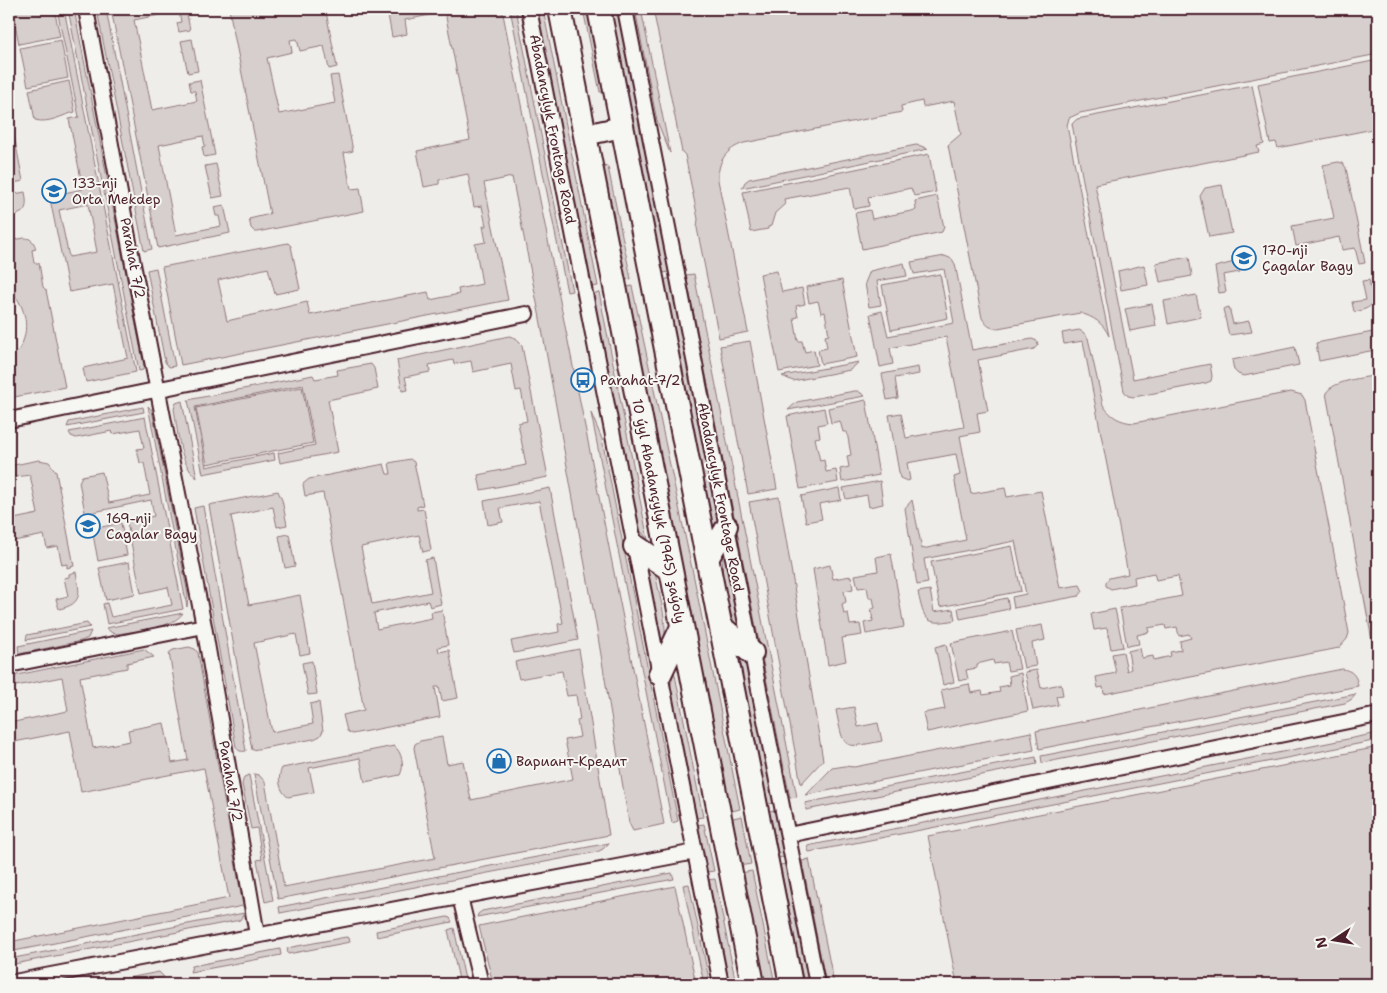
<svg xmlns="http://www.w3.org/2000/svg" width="1387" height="993" font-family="'Shantell Sans',sans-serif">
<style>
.green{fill:#d7cfce;stroke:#90777c;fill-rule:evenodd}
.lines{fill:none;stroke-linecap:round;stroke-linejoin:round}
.street-casing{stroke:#4a1f2b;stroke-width:18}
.secondary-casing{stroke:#4a1f2b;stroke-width:24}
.primary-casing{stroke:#4a1f2b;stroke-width:26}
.street{stroke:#f6f6f2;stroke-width:14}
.secondary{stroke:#f6f6f2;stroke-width:20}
.primary{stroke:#f6f6f2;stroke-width:22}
.labels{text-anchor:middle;stroke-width:4;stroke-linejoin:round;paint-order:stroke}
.street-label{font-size:14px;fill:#4a1f2b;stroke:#f6f6f2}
.poi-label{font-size:14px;fill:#4a1f2b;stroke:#f6f6f2;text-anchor:start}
</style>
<rect width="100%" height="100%" fill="#efedea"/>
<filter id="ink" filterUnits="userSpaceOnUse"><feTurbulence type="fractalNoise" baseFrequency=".02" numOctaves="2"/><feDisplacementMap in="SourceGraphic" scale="10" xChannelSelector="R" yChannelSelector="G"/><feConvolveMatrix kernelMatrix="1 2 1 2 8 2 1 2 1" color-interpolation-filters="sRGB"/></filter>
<g filter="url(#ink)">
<path class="green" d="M12 9H54L60 36 19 44Z
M57 9H64L136 372 86 382 83 368 128 358 113 284 69 292 50 199 54 195 83 189 69 119 79 117ZM88 204 97 252 69 257 59 210Z
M68 9H74L144 366 143 370 139 371Z
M106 9 152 249 144 251 98 15 99 11Z
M111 9H186L190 30 179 32 177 23 181 22 179 11 134 20 152 110 197 101 195 91H191L189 82 200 80 215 155 204 157 202 147 205 146 203 136 159 145 176 235 221 226 219 216H216L214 207 224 205 230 233 158 248Z
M229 9H317L318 13 326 12 337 67 329 69 324 46 300 51 297 39 290 40 292 52 267 58 279 114 335 103 330 76 338 75 353 151 344 153 351 189 360 188 364 211 257 232H255L251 228 249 219 270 214Z
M387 9H502L664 824 633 831 629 823 596 625 539 313 512 177 484 183 508 300 181 365 162 267 288 243 291 246 300 289 275 294 268 268 218 280 227 321 307 302 310 315 428 292 430 300 459 294 458 289 482 284 475 244 486 242 483 226H486L482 206 474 207 468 174 439 180V184L424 187 417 151 470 140 445 12 405 20 407 34 392 37Z
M510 9H516L572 291 567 292Z
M536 9H543L598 286 591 287Z
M583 9H587L603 92H600Z
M611 9H617L669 272 663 273Z
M635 9H641L670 153 657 121Z
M653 9H1378V54L1080 113 1069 118 1067 126 1109 336C1103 323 1094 317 1080 313L998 328C990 329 986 325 982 318L948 145 961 134 954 101 923 107 922 101 901 106 902 112 744 143C726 149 718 161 718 180L748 332 719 338 697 228 698 219 685 155 682 152Z
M192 39 198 71 188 73 181 41Z
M61 40 68 78 28 86 20 48Z
M1378 60V128L1278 148 1276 142 1270 143 1258 84Z
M69 81 75 112C62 115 49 124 35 120L29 90Z
M1252 85 1264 144 1257 146 1259 152 1095 184 1133 379 1210 364 1212 376 1211 381 1206 383 1134 397 1128 396 1124 391 1072 124 1077 119Z
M9 120H11L23 181 9 184Z
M916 145 921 146 928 149 742 188 745 182 749 179Z
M929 154 936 192 914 196 911 188 868 197 869 206 854 209 850 187 784 199 785 204 775 213 771 226 768 227V229L751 232 743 192Z
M1338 162 1343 163 1346 168 1365 263 1359 264 1355 248 1342 250 1339 237 1296 246 1292 226 1334 218 1323 165Z
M216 164 223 196 212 198 205 166Z
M605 165 608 167 631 279 626 280 603 168Z
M1222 185 1232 233 1209 237 1200 196 1205 188Z
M25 192C27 203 28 213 15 215L10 214 9 195Z
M937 196 944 227 942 232 862 249 855 213 870 210 872 219 916 210 915 201Z
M24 238C32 238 34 242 36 249L32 250 34 263H39L43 287 46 290 65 387 9 398C9 392 7 366 9 362 10 358 18 352 21 346 31 325 24 304 9 288V241Z
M945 256 952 259 955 264 972 350 1032 339 1037 341 1038 345 1034 349 978 360 988 411 977 413 980 432 960 436 971 494 1005 488 1007 497 1041 491 1060 588 1080 585 1083 591 1079 596 1014 608 1012 597 1026 594 1015 541 924 559 928 583 917 585 905 508 912 500 922 549 966 540 954 477 960 475 956 454 907 463 910 480 907 481 900 478 889 415 901 413 906 438 964 427 946 337 890 348 893 364 880 367 870 314 882 311 888 336 954 323 944 269 914 274 911 262Z
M1189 257 1192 276 1160 282 1156 263Z
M1238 261 1240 272 1223 275 1226 292 1219 293 1215 267Z
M904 263 907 276 877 281 881 305 869 307 865 283 870 271Z
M1144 265 1148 285 1121 290 1118 271Z
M156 268 175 366 169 367 165 362 147 270Z
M777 271 782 292 802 288 805 304 796 306 798 317 794 318 798 341H802L805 352 814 350 817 365 779 372 760 274Z
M694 274 797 797 790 798 686 275Z
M940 274 948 318 891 330 882 285Z
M670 278 718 520 714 533 664 280Z
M842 280 857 357 821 364 818 350 827 348 825 336 829 335 825 312 821 313 818 301 809 303 806 287Z
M1369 280C1373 301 1379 307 1354 312L1352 302 1366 300 1362 281Z
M632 286 694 578 740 809 728 812 627 287Z
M599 292 648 540 639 529 592 294Z
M1196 295 1201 317 1168 324 1164 301Z
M1152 304 1156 326 1130 331 1125 309Z
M1229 307 1233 324 1249 321 1252 332 1229 335 1223 309Z
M1079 330 1083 332 1088 338 1103 405C1111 417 1120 422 1134 423L1291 392 1302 395 1305 400 1349 633 1347 639 1339 648 1104 694 1103 687 1098 688 1096 677 1116 673 1112 654 1123 652 1127 671 1131 669 1128 651 1140 648 1142 658 1153 656 1154 660 1171 656 1170 652 1181 650 1180 641 1191 638 1189 634 1179 636 1177 627 1166 629 1165 625 1148 628 1149 632 1137 635 1139 644 1127 646 1120 608 1182 596 1178 576 1156 580 1154 573 1134 577 1135 584 1111 589 1106 586V582L1109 578 1128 574 1083 341 1064 344 1062 333Z
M1378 331V348L1375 350 1319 361 1316 343Z
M509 336 516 338 522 346 548 477 481 490 478 475 526 465 518 423 527 421 521 390 516 391 511 364 473 372 471 361 454 364 453 360 429 365 430 372 405 377 408 390 402 391 397 360Z
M750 341 777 489 748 494 720 346Z
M1295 347 1299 365 1244 376 1238 374 1234 370 1232 360Z
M859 362 850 370 793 381 782 376Z
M371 364 374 368 378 389 328 400 338 452 280 463 278 453 315 445 303 385 195 407 206 467 274 453 275 460 203 474 188 400 313 375 315 379 338 375 337 370Z
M918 367 919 374 895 378 898 398 887 400 882 374Z
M1378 375V673L1326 393C1334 380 1364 378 1378 375Z
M302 387 313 443 207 464 196 408Z
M854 391H858L865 396 788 410 797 402Z
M866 400 879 475 842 482 840 469 849 467 847 456 851 455 847 432H843L840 421 831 423 828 408Z
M182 401 197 478C179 464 178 431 174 409L176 403Z
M148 406 152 410 188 595 187 607Z
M143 407 144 412 67 427 69 422Z
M824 408 827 423 818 425 820 437 815 438 820 461 824 460 826 472 836 470 838 482 800 489 787 416Z
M591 413 602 439 678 821 672 823Z
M145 417 183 609 107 624 103 604 107 603 111 617 172 605 168 587 141 593 127 522 154 516 151 500 89 513 90 521 87 522 79 482 82 476 102 472 109 503 150 495 144 463H140L137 449 144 448 140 429 113 434 112 431 76 438 71 436 69 432Z
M410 459 414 462 423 505 417 507V510L424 509 431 550 423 552 419 535 361 547 372 604 431 592 425 560 433 558 441 604 430 607 428 601 374 613 377 629 432 618 431 612 442 610 448 645 438 647 439 652 449 650 458 698 442 701 439 687H435L440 717 352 734 347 731 343 715 364 710 323 493 305 496 303 484 309 479 384 464 387 474H391L389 463Z
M39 460 49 462 56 472 74 566 67 568V564L62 565 58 546 47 548 44 535 9 542V520L38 514 30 475 16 477 15 475 9 476V466Z
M880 481 883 504 869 507 867 495 846 499 843 488Z
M550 488 578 640 514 653 511 641 559 632 558 624 563 623 539 501 500 508 503 522 488 525 484 501Z
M839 488 841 500 819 504 822 519 806 522 801 496Z
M278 491 282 500 287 525 277 527 273 507 231 516 249 605 300 595 310 653 300 655 296 634 254 643 272 732 313 724 310 704 319 702 323 731 320 736 314 739 252 750 209 505Z
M779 497 823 760 801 784 749 502Z
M203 506 246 751C241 752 238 751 236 747L194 508Z
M121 523 127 555 98 561 92 529Z
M289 534 295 566 285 568 279 536Z
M1012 546 1021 591 940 607 931 562Z
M724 552 739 629C726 612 719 573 724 552Z
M891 554 904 627 866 634 864 623 873 621 871 609 875 608 873 598H869L867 587 858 588 855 575 878 571 876 557Z
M129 562 135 594 106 600 99 568Z
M646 564 653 570 656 577C660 600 669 625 663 648Z
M830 565 833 579 851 576 853 589 844 591 846 602 842 604 844 614 848 613 850 625 860 624 862 635 842 638 846 661 828 665 813 569Z
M76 572C80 593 83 604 59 609L56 599 68 596 64 578 69 577V574Z
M930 590 934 612 953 609 955 620C926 626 924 621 918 592Z
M1007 598 1009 609 960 619 958 608Z
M1115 609 1123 647 1111 649 1107 628 1094 630 1091 614Z
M183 613C172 629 135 631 117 634L112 633 106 628Z
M87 623 90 627 26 640 27 635Z
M1042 625 1045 640 1032 643 1036 666 1024 668 1016 630Z
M91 631 88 638 81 641 19 654 18 646Z
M1012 631 1020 669 1008 671 1006 662 994 664 993 660 977 664V668L966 670 968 679 959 681 951 643Z
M946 644 954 682 943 685 935 647Z
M189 647 195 649 198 653 243 906 9 952V942L229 898 204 768 81 792 70 731 9 743V723L68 711 62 677 16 686 14 678 17 675 144 649 154 657 127 663V668L80 677 93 748 130 741 128 730 164 723 172 763 188 760 169 653 173 650Z
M579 649 609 835 278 899 254 774 259 775 265 782 284 887 435 858 414 748 415 744 420 741 442 737 447 764 463 761 471 800 573 779 565 740 580 737 577 721 580 720 576 695 567 696 562 671 519 679 515 662Z
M738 652 744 660 748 671 774 803 768 804Z
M312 661 317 694 308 695 302 663Z
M1342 669C1352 670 1357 676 1358 686L1039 749 1036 731Z
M674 670 703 817 696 818 670 689Z
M1037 670 1041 688 1061 684 1063 695 1056 696 1058 705 1033 710 1025 672Z
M1021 673 1028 711 927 732 923 713 945 709 941 690 969 684 971 693 982 691 983 695 1000 692 999 687 1010 685 1009 676Z
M1356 694 1352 699 1345 703 1042 763 1041 756Z
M854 707 858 727 878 723 882 741C842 749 844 750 836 710Z
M1031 732 1034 750 806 795 832 768 845 766 854 767Z
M1378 733V740L809 852 807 846Z
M394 746C402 752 405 766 400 775L365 782 360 758 309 768 314 792 288 797C279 791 277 777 282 768Z
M1378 747V984H957L928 836Z
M1036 757 1037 764 806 810 805 803Z
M249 775 273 900 265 902 257 860 262 859 257 828 251 829 242 784 244 777Z
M775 810 784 857 779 858 769 811Z
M742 816 751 864 739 866 729 819Z
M704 824 714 871 707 872 697 825Z
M609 843 603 849 597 852 280 913 279 907Z
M809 859 834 984H826L802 861Z
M786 864 809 984H804L780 865Z
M752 871 775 984H762L740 873Z
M672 873 674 879 477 917 478 914 482 911Z
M715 879 736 984H729L708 880Z
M689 884 710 984H704L683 885Z
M675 886 696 984H493L479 926Z
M244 913 240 920 9 965V959Z
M447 917 450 918 452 922 377 937 376 931Z
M454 928 466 984H460L448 930Z
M346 937 349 938 350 942 288 954 287 948Z
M280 949 281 955 190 972 192 966Z
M159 972 164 977 128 984H97Z"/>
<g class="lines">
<g class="street-casing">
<path id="street" d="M86 9 133 264 204 626 257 935
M529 9 721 984
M625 9 817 984
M9 420 526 314
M9 665 204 626
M788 835 1378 715
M460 897 481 984
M9 983 695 852"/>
</g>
<g class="secondary-casing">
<path id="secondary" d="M585 135 622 127
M708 559 727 526"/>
</g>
<g class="primary-casing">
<path id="primary" d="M560 9 753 984
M599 9 791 984
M635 546 671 570
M721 627 752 653
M660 674 682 627"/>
</g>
<use href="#street" class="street"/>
<use href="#secondary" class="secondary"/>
<use href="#primary" class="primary"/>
</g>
</g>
<defs>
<g id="school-ring" transform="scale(1.25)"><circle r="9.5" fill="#f6f6f2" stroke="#1f6fb2" stroke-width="1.5"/><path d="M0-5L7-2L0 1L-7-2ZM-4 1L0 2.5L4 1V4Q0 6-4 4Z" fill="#1f6fb2"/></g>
<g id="bus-ring" transform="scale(1.25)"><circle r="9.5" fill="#f6f6f2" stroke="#1f6fb2" stroke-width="1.5"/><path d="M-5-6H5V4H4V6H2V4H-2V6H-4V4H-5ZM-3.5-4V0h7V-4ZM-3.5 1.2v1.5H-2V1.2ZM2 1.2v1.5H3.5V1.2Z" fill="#1f6fb2"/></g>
<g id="shop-ring" transform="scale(1.25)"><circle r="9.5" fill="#f6f6f2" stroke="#1f6fb2" stroke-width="1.5"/><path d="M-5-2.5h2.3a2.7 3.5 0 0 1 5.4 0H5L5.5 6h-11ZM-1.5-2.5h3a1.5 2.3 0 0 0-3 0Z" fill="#1f6fb2"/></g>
</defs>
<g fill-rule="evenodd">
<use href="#school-ring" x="54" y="191"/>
<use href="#school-ring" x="1244" y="258"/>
<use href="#bus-ring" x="583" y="380"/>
<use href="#school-ring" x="88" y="526"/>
<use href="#shop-ring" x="499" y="761"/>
</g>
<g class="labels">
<g class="street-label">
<text transform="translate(553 129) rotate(79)" y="5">Abadancylyk Frontage Road</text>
<text transform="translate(133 258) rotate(79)" y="5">Parahat 7/2</text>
<text transform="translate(721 497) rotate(79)" y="5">Abadancylyk Frontage Road</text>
<text transform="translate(659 511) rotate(79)" y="5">10 ýyl Abadançylyk (1945) şaýoly</text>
<text transform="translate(231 781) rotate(80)" y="5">Parahat 7/2</text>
</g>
<g class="poi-label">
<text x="72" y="188">133-nji<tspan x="72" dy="16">Orta Mekdep</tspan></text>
<text x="1262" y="255">170-nji<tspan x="1262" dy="16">Çagalar Bagy</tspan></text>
<text x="600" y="385">Parahat-7/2</text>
<text x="106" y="523">169-nji<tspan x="106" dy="16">Cagalar Bagy</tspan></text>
<text x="516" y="766">Вариант-Кредит</text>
</g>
</g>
<rect width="1387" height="993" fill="none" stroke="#f6f6f2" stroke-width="30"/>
<rect x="15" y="15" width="1357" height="963" fill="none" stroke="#4a1f2b" stroke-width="2" filter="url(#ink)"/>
<g transform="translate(1334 940) rotate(258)" stroke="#f6f6f2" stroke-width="4" paint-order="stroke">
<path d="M0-4L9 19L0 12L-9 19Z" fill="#4a1f2b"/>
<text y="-8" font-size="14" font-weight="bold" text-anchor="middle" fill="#4a1f2b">N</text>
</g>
</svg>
